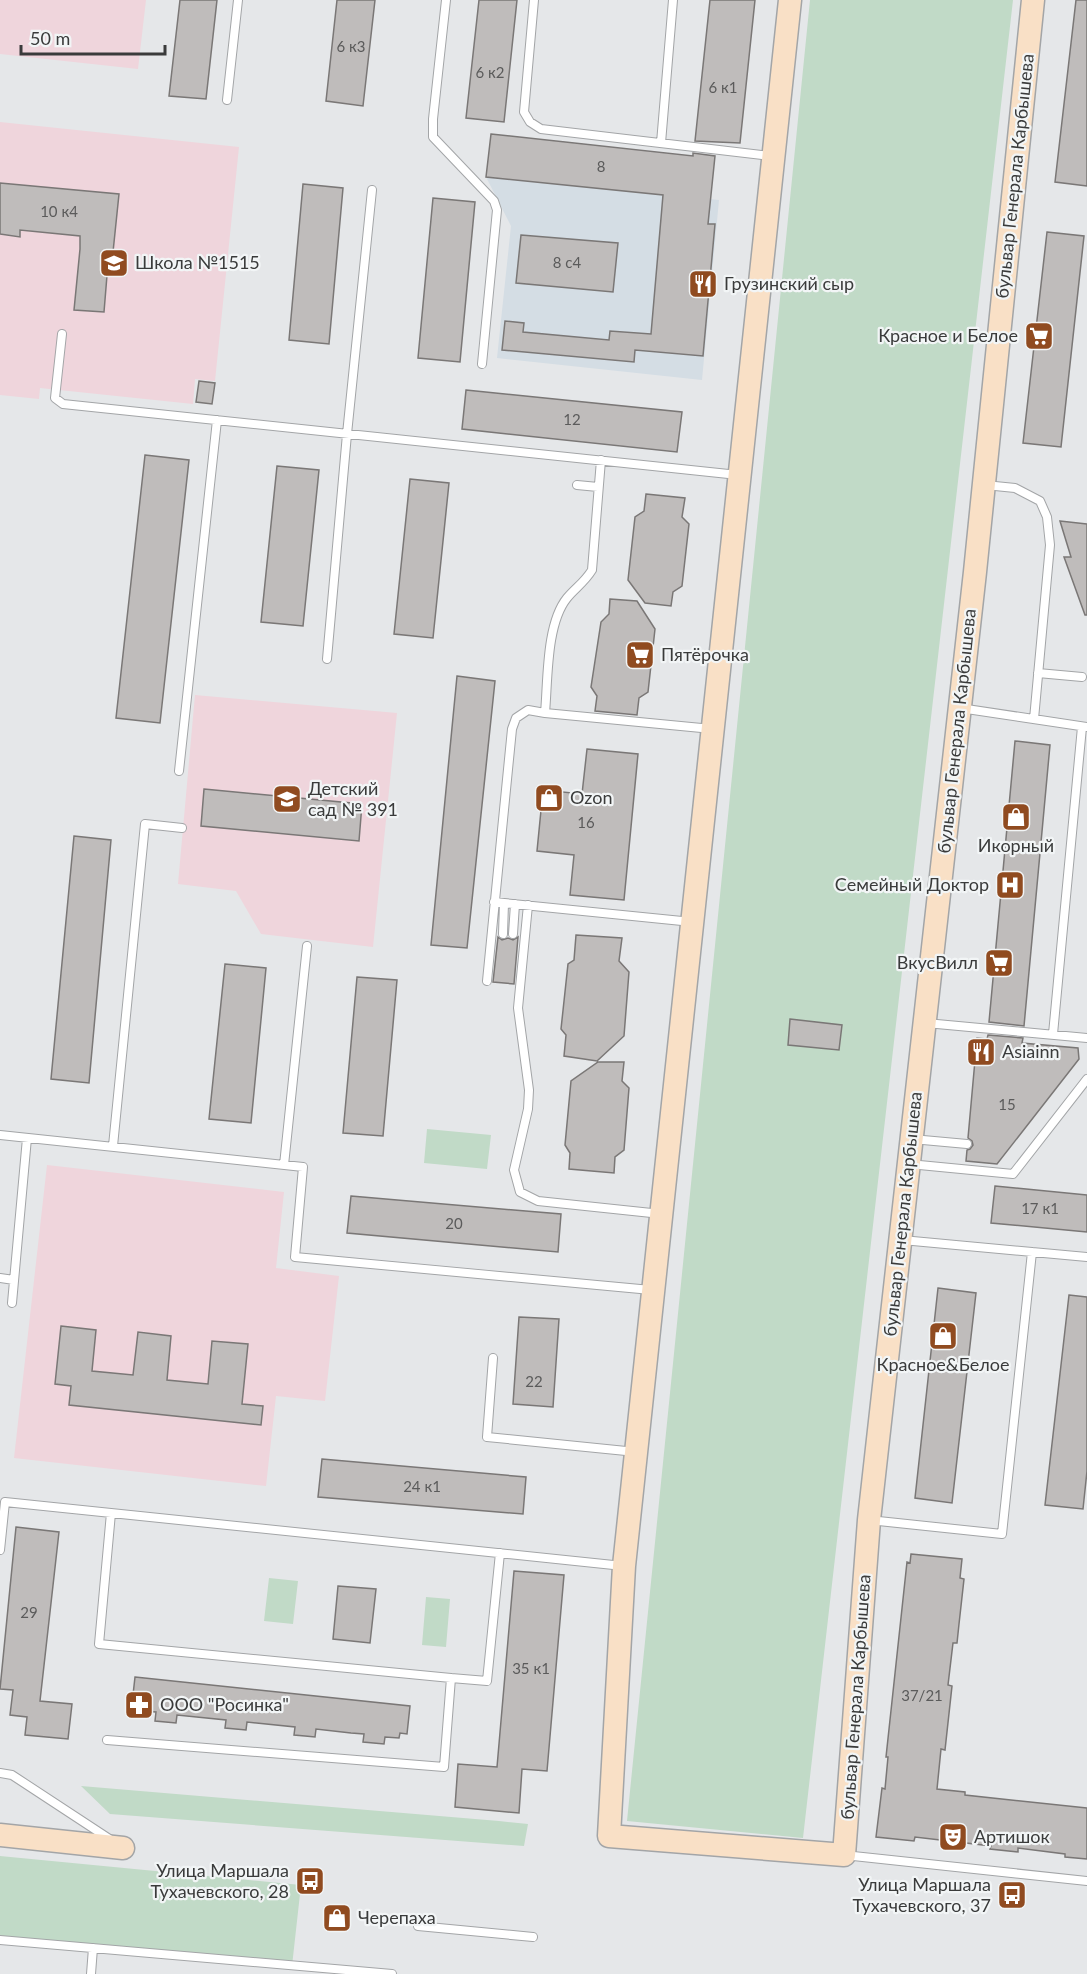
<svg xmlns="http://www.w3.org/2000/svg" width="1087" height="1974" font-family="Lato,sans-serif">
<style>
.built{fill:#d4dde4}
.education{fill:#efd5dc}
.green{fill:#c1dac7}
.building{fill:#bfbcbb;stroke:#7a7776;stroke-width:1.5}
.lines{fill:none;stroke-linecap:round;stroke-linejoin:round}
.lane-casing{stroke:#a3a5a7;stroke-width:10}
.secondary-casing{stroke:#a3a5a7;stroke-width:25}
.lane{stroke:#fff;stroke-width:8}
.secondary{stroke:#f9e0c6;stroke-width:22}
.labels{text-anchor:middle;stroke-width:4.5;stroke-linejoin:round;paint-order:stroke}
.number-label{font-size:15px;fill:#5b5b5b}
.street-label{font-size:18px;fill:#3a3b3b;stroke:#f2f5f6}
.poi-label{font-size:18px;fill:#3a3b3b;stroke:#f2f5f6;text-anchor:start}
</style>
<rect width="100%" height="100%" fill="#e5e7e9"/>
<path class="built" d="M486 177 719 200 702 380 497 358 511 226Z"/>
<path class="education" d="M0 0H146L138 69 0 54Z
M0 122 239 147 215 381 195 379 193 404 40 388 39 399 0 395Z
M195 695 397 713 373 947 261 934 236 891 178 884Z
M47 1165 284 1192 276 1268 339 1276 325 1401 276 1396 266 1486 14 1458Z"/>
<path class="green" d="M810 0H1013L803 1838 627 1821Z
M427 1129 491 1135 487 1169 424 1163Z
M269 1578 298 1581 293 1624 264 1621Z
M426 1597 450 1599 446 1647 422 1645Z
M81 1786 499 1821 528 1824 524 1846 110 1814Z
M0 1856 301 1885 292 1966 0 1940Z"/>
<path class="building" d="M180 0H217L206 99 169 96Z
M337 0H375L363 106 326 101Z
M479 0H517L504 122 466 118Z
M710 0H755L740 143 695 141Z
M1076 0H1087V186L1055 182Z
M491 134 693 156V153L715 156 708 224H715L703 356 635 350 634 362 502 350 505 321 524 323 523 332 609 340 610 331 651 334 663 195 486 177Z
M0 183 119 194 113 252 109 251 104 312 74 310 80 249V236L20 230V237L0 234Z
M303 184 343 188 329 344 289 340Z
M433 198 475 202 460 362 418 358Z
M1047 232 1084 236 1061 447 1023 443Z
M521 235 618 243 613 292 516 283Z
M199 381 215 383 212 404 196 402Z
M466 390 682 412 677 452 462 429Z
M145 455 189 460 160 723 116 718Z
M277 466 319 470 303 626 261 622Z
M410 479 449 483 433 638 394 634Z
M646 494 685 498 682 517 689 524 682 586 673 592 671 606 645 603 628 580 635 517 644 511Z
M1060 521 1087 524V615H1085L1064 557H1071Z
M610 599 637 601 655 629 648 692 639 698 637 715 595 711 597 696 591 687 601 622 609 614Z
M457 676 495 681 467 948 431 945Z
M1015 741 1050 745 1024 1026 989 1022Z
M587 749 638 754 624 900 570 895 574 855 537 851 543 790 582 794Z
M204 789 362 804 359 841 201 826Z
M74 836 111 840 89 1083 51 1079Z
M576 935 622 938 619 961 629 972 624 1036 597 1061 564 1056 566 1035 561 1029 568 964 574 960Z
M498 937 502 940 508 938 513 940 518 937 514 984 493 982Z
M225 964 266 968 251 1123 209 1119Z
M357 977 397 980 383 1136 343 1133Z
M790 1019 842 1025 839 1050 788 1045Z
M988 1035 1023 1038 1022 1043 1078 1048 1079 1059 997 1164 966 1161 967 1150 970 1149 973 1145 972 1141 968 1138 977 1038 987 1039Z
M598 1062H624L622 1081 629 1088 624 1150 615 1157 614 1173 569 1169 570 1153 565 1145 571 1081Z
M995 1186 1087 1195V1232L991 1223Z
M351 1196 561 1214 558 1252 347 1233Z
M938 1288 976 1293 952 1503 915 1498Z
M1069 1295 1087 1297V1471L1083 1509 1045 1505Z
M519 1317 559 1319 553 1407 513 1404Z
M61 1326 96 1330 92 1371 133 1375 138 1332 171 1336 167 1380 208 1384 212 1341 248 1344 242 1404 263 1406 261 1425 69 1405 71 1386 55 1384Z
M322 1459 526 1477 523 1514 318 1497Z
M16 1527 59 1532 40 1701 72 1704 68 1739 25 1735 27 1717 10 1715 13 1690 0 1689Z
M911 1554 962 1559 960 1578 964 1579 959 1624 957 1643H953L948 1685 952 1686 945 1750 941 1749 937 1789 965 1792V1795L1087 1808V1859L1065 1857V1854L1018 1848V1852L990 1849 991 1846 915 1837 914 1841 876 1837 882 1788 885 1789 888 1757H886L907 1562 910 1563Z
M514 1571 564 1575 547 1771 522 1769 519 1813 455 1807 458 1764 497 1767Z
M338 1586 376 1589 370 1643 333 1639Z
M135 1677 410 1706 407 1734 400 1733 399 1738 385 1737 384 1744 363 1742 364 1734 351 1733 316 1729 315 1737 305 1736 294 1735 295 1727 247 1722 246 1730 225 1728 226 1720 177 1715 176 1723 155 1721 156 1712 142 1711V1706L132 1704Z"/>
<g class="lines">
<g class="lane-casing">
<path id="lane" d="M446 0 433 119V137L494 201 497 210 482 364
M534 0 524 112 530 122 541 129 771 156
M227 100 238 0
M661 143 673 0
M62 334 55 398 63 404 738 475
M577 485 598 487
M985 485 1015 488 1040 501 1047 517 1050 545 1034 719
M327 659 347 434 372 190
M1038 673 1082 677
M960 708 1087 727
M545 713 712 729
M179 771 217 420
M494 902 692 922
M528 905 518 1008 529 1090 528 1109 514 1170 520 1192 538 1201 661 1214
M503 934 504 903
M513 934 515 904
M487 981 512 729 516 718 528 710 545 713C548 680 546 624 567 598 575 588 584 583 592 570L601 460
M926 1023 1087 1038
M1053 1034 1082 727
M0 1135 303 1167 295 1257 651 1290
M912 1139 967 1144
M113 1146 145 824 182 828
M909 1164 1013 1174 1087 1079
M284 1165 307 946
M902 1240 1087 1257
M0 1278 14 1280
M12 1303 27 1138
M493 1358 487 1437 636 1452
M111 1513 99 1644 451 1678
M869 1520 1002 1534 1032 1252
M0 1550 5 1502 623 1566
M107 1740 444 1767 451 1678 487 1681 500 1553
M0 1773 12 1775 111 1840
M844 1855 1087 1881
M418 1926 533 1937
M0 1940 392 1974
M91 1974 93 1948"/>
</g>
<g class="secondary-casing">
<path id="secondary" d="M790 0 624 1566 609 1836 844 1855 869 1520 975 572 1033 0
M0 1835 123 1848"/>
</g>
<use href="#lane" class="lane"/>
<use href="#secondary" class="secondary"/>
</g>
<defs>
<g id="school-square" transform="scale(1.5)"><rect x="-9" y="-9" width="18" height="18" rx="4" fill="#904b20" stroke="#f2f5f6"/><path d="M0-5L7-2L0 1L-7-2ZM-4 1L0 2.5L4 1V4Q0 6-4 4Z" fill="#fff"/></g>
<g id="restaurant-square" transform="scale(1.5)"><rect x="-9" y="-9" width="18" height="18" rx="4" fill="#904b20" stroke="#f2f5f6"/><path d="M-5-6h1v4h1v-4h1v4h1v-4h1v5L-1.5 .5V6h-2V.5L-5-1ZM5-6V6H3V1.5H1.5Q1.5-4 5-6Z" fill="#fff"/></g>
<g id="supermarket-square" transform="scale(1.5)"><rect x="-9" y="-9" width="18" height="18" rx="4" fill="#904b20" stroke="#f2f5f6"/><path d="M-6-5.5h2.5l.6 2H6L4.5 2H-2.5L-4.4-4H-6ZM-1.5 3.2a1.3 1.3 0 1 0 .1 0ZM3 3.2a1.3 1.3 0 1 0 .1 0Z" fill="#fff"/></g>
<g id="shop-square" transform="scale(1.5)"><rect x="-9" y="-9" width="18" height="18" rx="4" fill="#904b20" stroke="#f2f5f6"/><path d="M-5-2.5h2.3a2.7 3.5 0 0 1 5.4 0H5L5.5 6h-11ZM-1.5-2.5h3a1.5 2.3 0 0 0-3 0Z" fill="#fff"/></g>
<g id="hospital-square" transform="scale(1.5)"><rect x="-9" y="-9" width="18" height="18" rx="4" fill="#904b20" stroke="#f2f5f6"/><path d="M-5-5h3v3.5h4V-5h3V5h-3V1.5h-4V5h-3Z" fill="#fff"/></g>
<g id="pharmacy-square" transform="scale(1.5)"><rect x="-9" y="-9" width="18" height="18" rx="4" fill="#904b20" stroke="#f2f5f6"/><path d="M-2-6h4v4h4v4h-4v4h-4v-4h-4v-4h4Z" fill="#fff"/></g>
<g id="theatre-square" transform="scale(1.5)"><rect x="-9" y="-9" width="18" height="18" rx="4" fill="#904b20" stroke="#f2f5f6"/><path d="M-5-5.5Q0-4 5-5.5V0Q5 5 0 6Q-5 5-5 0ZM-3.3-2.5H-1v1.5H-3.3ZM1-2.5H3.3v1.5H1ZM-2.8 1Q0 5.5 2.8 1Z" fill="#fff"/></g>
<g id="bus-square" transform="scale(1.5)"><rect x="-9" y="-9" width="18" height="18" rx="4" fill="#904b20" stroke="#f2f5f6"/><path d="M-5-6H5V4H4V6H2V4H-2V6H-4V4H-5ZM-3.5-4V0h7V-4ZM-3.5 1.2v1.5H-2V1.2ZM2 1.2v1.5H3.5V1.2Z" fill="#fff"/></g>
</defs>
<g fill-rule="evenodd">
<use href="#school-square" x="114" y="263"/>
<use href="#restaurant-square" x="703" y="284"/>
<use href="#supermarket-square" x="1039" y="336"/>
<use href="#supermarket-square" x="640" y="655"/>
<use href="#shop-square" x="549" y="798"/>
<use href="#school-square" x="287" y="799"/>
<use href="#shop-square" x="1016" y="817"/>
<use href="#hospital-square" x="1010" y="885"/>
<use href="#supermarket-square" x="999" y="963"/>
<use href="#restaurant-square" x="981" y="1052"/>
<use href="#shop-square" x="943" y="1336"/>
<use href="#pharmacy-square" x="139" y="1705"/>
<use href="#theatre-square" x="953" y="1837"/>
<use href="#bus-square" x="310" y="1881"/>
<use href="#bus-square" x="1012" y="1895"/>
<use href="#shop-square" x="337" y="1918"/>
</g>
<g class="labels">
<g class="number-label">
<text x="351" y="52">6 к3</text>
<text x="490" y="78">6 к2</text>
<text x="723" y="93">6 к1</text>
<text x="601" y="172">8</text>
<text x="59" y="217">10 к4</text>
<text x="567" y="268">8 с4</text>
<text x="572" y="425">12</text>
<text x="586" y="828">16</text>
<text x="1007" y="1110">15</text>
<text x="1040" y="1214">17 к1</text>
<text x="454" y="1229">20</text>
<text x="534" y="1387">22</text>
<text x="422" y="1492">24 к1</text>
<text x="29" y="1618">29</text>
<text x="531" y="1674">35 к1</text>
<text x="922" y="1701">37/21</text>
</g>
<g class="street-label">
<text transform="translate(1015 176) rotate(-84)" y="6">бульвар Генерала Карбышева</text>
<text transform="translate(957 731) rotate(-84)" y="6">бульвар Генерала Карбышева</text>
<text transform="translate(903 1214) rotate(-84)" y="6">бульвар Генерала Карбышева</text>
<text transform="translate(856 1697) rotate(-86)" y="6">бульвар Генерала Карбышева</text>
</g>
<g class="poi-label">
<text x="135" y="269">Школа №1515</text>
<text x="724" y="290">Грузинский сыр</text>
<text x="1018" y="342" text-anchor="end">Красное и Белое</text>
<text x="661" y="661">Пятёрочка</text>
<text x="308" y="795">Детский<tspan x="308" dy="21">сад № 391</tspan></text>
<text x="570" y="804">Ozon</text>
<text x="1016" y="852" text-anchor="middle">Икорный</text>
<text x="989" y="891" text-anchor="end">Семейный Доктор</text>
<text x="978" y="969" text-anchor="end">ВкусВилл</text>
<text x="1002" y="1058">Asiainn</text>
<text x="943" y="1371" text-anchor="middle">Красное&amp;Белое</text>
<text x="160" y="1711">ООО "Росинка"</text>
<text x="974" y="1843">Артишок</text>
<text x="289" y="1877" text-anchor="end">Улица Маршала<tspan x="289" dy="21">Тухачевского, 28</tspan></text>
<text x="991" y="1891" text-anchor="end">Улица Маршала<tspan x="991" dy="21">Тухачевского, 37</tspan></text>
<text x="358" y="1924">Черепаха</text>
</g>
</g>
<path d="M21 45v9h144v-9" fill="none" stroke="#3a3b3b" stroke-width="3"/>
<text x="30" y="45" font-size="18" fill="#3a3b3b" stroke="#f2f5f6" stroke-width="4.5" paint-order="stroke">50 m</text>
</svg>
